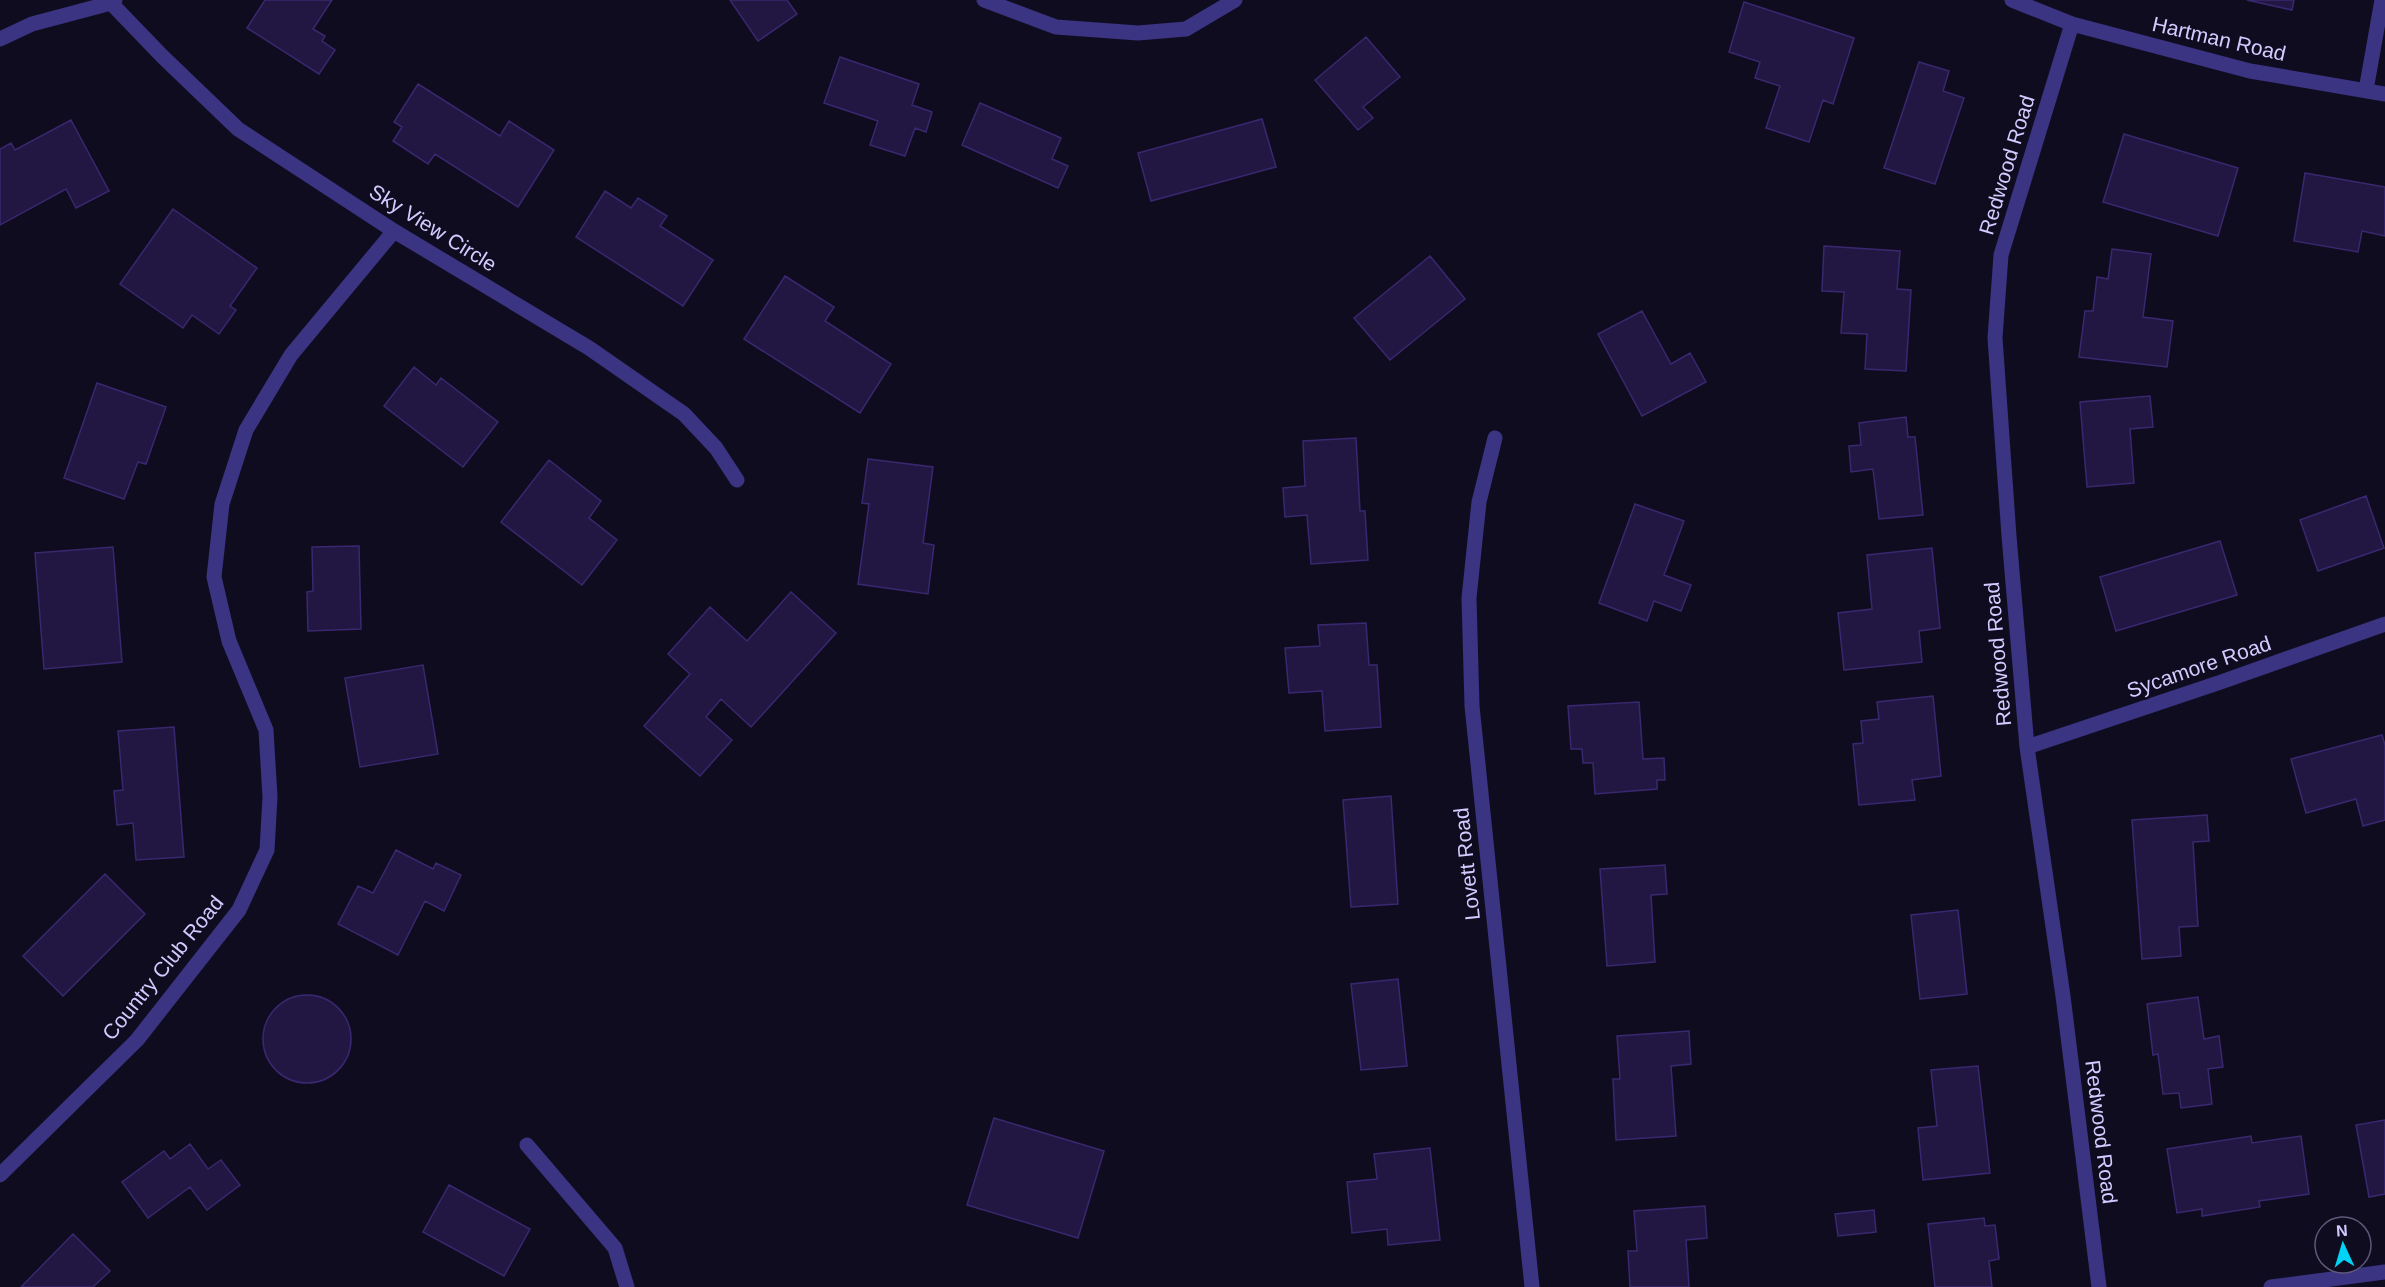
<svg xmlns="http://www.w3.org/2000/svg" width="2385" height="1287" font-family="Arial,sans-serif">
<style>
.building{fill:#211742;stroke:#39286f;stroke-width:1.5}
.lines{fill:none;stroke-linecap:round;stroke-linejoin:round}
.service{stroke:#3a3482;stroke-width:15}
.minor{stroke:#3a3482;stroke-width:15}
.labels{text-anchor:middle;stroke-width:5;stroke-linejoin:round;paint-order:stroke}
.street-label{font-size:21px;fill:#d3cbff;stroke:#100c20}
</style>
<rect width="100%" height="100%" fill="#100c20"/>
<path class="building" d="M265 0H332L313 29 325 36 322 41 335 50 319 74 247 28Z
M730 0H787L797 14 758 41Z
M2247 0H2294L2292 10Z
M1744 2 1854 38 1833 104 1823 100 1809 142 1766 128 1780 86 1755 78 1760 62 1729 52Z
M1366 37 1400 77 1363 107 1373 118 1358 130 1315 80Z
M840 57 919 84 912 105 932 112 926 132 915 128 905 156 870 145 878 121 824 103Z
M1919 62 1949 71 1943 91 1964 98 1935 184 1884 168Z
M418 84 500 136 509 121 554 150 518 207 435 154 428 164 393 141 402 127 394 122Z
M980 103 1061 138 1052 159 1068 166 1058 188 962 145Z
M1262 119 1276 167 1151 201 1138 153Z
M71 120 109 191 76 208 66 189 0 225V149L11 143 15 150Z
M2124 134 2238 168 2218 236 2103 202Z
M2305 173 2385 187V236L2362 231 2358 252 2294 241Z
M605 191 631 208 638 198 667 216 660 226 713 260 683 306 576 237Z
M173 209 257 268 230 306 236 310 219 334 192 315 183 328 120 284Z
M1824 246 1900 251 1897 289 1911 290 1906 371 1865 369 1867 334 1841 333 1844 292 1822 291Z
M2112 249 2151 254 2143 317 2173 321 2167 367 2079 357 2085 311H2093L2097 277 2108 279Z
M1430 256 1465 299 1390 360 1354 318Z
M785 276 834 307 825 321 891 364 860 413 744 339Z
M1642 311 1671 364 1690 353 1706 382 1642 416 1598 334Z
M414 367 436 385 441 378 498 422 463 467 384 406Z
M97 383 166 407 146 464 138 462 124 499 64 478Z
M2150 396 2153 427 2130 429 2134 483 2087 487 2080 402Z
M1906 417 1908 437H1915L1923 515 1879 519 1873 469 1851 472 1849 446 1861 445 1859 423Z
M1356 438 1360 511H1365L1368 560 1311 564 1307 515 1285 517 1283 488 1305 486 1303 441Z
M868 459 933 467 923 543 934 545 928 594 858 584 869 504 862 503Z
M549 460 601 501 589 518 617 540 582 585 501 522Z
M2366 496 2384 548 2318 571 2300 520Z
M1635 504 1684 521 1664 575 1691 585 1681 611 1654 601 1647 621 1599 603Z
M2220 541 2237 595 2116 631 2100 577Z
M359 546 361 629 308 631 307 592 313 591 312 547Z
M113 547 122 662 44 669 35 553Z
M1932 548 1940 628 1919 631 1922 662 1844 670 1838 613 1872 609 1867 555Z
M791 592 836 633 751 727 721 699 706 717 732 740 700 776 644 726 690 674 668 654 710 607 747 641Z
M1366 623 1369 665H1377L1381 727 1325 731 1322 691 1289 693 1285 648 1320 646 1318 625Z
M423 665 438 754 360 767 345 678Z
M1933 696 1941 776 1912 780 1915 800 1859 805 1853 744 1863 743 1861 721 1879 719 1877 702Z
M1639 702 1643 759 1664 758 1665 780H1657V789L1595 794 1593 763H1583L1582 749H1571L1568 706Z
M174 727 184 857 136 860 133 823 117 825 114 791 123 790 118 731Z
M2382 735 2385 745V820L2363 826 2356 799 2306 813 2291 759Z
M1391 796 1398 904 1351 907 1343 800Z
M2207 815 2209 841 2193 842 2198 926 2179 927 2181 956 2142 959 2132 820Z
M396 850 433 869 436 863 461 875 444 911 425 901 398 955 338 924 358 886 373 893Z
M1665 865 1667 894 1651 895 1655 962 1607 966 1600 869Z
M105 874 145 914 63 996 23 956Z
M1958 910 1967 994 1920 999 1911 915Z
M1398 979 1407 1066 1361 1070 1351 984Z
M263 1039a44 44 0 1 1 88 0a44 44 0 1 1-88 0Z
M2198 997 2204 1039 2219 1036 2223 1067 2208 1069 2212 1104 2181 1108 2179 1093 2163 1094 2158 1054 2153 1055 2147 1004Z
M1689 1031 1691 1064 1671 1066 1676 1136 1616 1140 1613 1079H1620L1617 1036Z
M1978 1066 1990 1173 1923 1180 1918 1128 1937 1126 1931 1070Z
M994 1118 1104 1151 1078 1238 967 1205Z
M2385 1120V1194L2369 1197 2356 1125Z
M2251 1136 2252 1143 2301 1136 2309 1194 2259 1201 2260 1207 2202 1216V1209L2177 1213 2167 1149Z
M190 1144 208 1169 221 1160 240 1185 207 1210 190 1187 148 1218 122 1182 164 1151 170 1159Z
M1430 1148 1440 1240 1388 1245 1387 1229 1352 1233 1347 1182 1377 1179 1374 1154Z
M449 1185 530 1229 504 1276 423 1232Z
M1705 1206 1707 1238 1686 1240 1689 1287H1630L1628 1251H1637L1634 1211Z
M1874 1210 1876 1232 1838 1236 1835 1214Z
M1984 1218 1985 1226 1995 1225 1999 1259 1989 1261 1992 1287H1935L1928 1224Z
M73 1234 110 1271 93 1287H21Z"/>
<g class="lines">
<path class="service" d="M527 1145 615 1248 627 1287"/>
<path class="minor" d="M984 0 1056 27 1138 33 1186 29 1235 0
M2012 0 2072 24 2250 71 2385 94
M111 3 162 56 238 129 394 231 589 348 684 414 716 448 737 480
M2072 24 2001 255 1995 338 2009 536 2027 747 2063 996 2099 1287
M0 39 32 24 111 3 115 0
M2366 90 2382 0
M1495 438 1479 502 1469 598 1472 706 1532 1287
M2027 747 2221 682 2385 624
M0 1175 137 1040 239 910 267 850 270 797 266 730 229 641 214 577 222 504 246 430 291 355 394 231
M2271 1287 2385 1272"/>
</g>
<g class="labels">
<g class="street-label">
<text transform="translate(2219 39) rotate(13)" y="7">Hartman Road</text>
<text transform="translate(2007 165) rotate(-73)" y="7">Redwood Road</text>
<text transform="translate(433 228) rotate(32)" y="7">Sky View Circle</text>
<text transform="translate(1998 654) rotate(-95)" y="7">Redwood Road</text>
<text transform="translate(2199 667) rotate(-19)" y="7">Sycamore Road</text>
<text transform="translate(1467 864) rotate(-96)" y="7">Lovett Road</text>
<text transform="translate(163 968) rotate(-51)" y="7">Country Club Road</text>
<text transform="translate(2101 1132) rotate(83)" y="7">Redwood Road</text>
</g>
</g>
<g transform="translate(2343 1245) rotate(356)"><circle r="28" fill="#100c20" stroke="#5e5879" stroke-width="1.5"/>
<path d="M0-4.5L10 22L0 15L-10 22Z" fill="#00d3f6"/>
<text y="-9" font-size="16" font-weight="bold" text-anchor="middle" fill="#d3cbff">N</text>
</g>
</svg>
